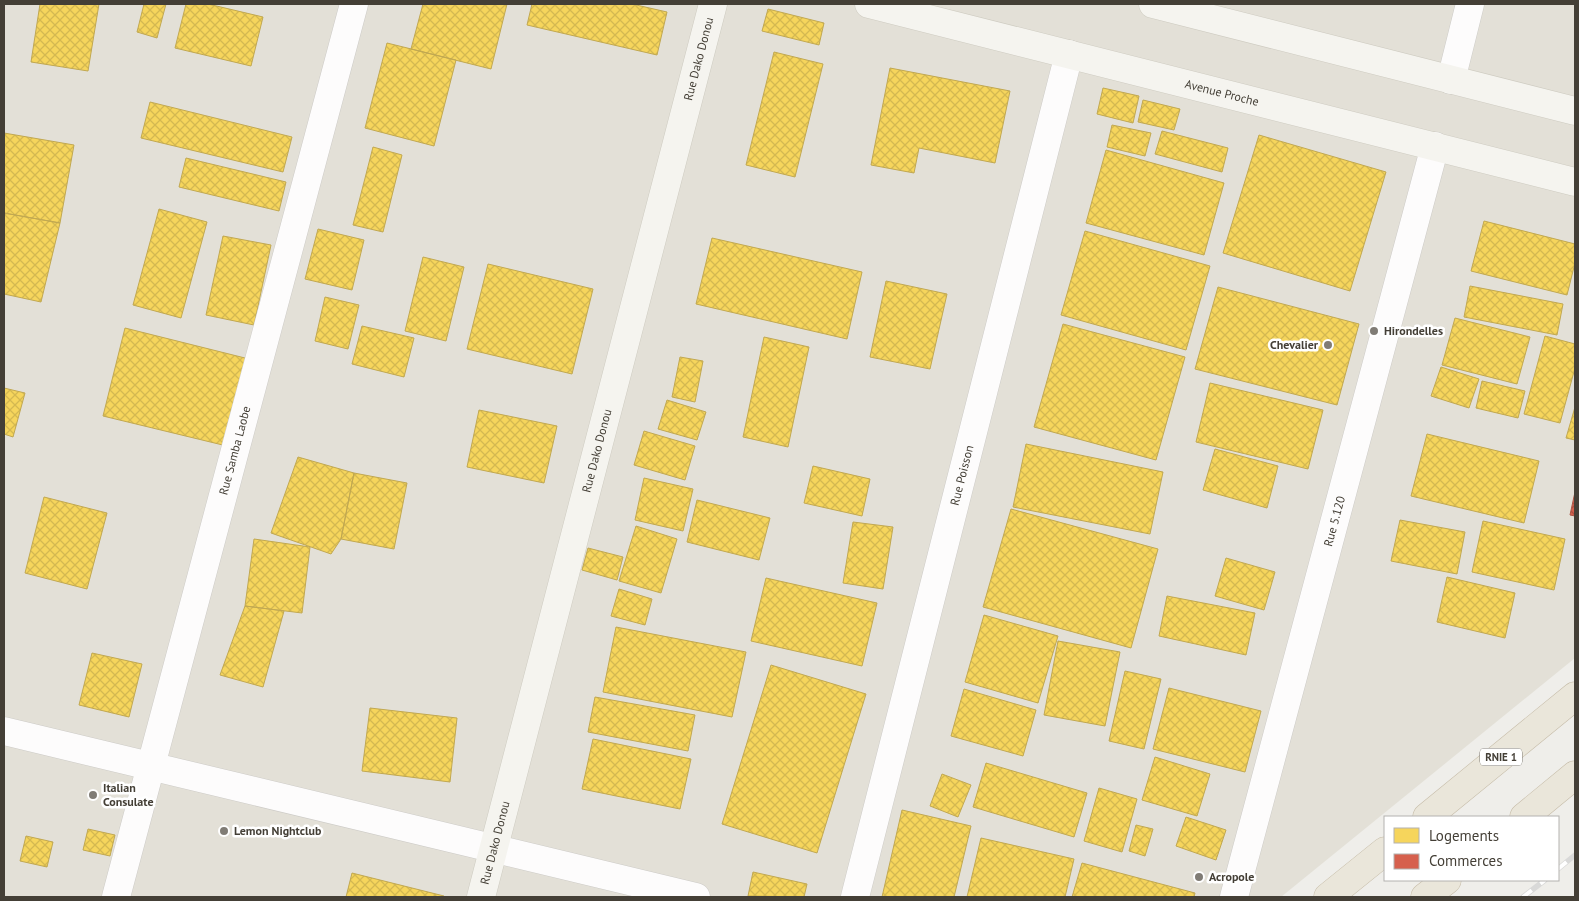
<svg xmlns="http://www.w3.org/2000/svg" width="1579" height="901" font-family="'PT Sans',sans-serif">
<style>
.residential{fill:#e3e0d7}
.homes{fill:url(#homes-cross-hatch);stroke:#c1a851}
.shops{fill:url(#shops-cross-hatch);stroke:#aa5646}
.lines{fill:none;stroke-linecap:round;stroke-linejoin:round}
.street-casing{stroke:#cdcbc7;stroke-width:29}
.secondary-casing{stroke:#cecbc1;stroke-width:29}
.highway-casing{stroke:#c5bba7;stroke-width:29}
.street{stroke:#fdfcfc;stroke-width:28}
.secondary{stroke:#f5f4ef;stroke-width:28}
.highway{stroke:#eae6da;stroke-width:28}
.rail-casing{stroke:#d9d9d8;stroke-width:5.5}
.rail{stroke:#fff;stroke-width:4;stroke-dasharray:11;stroke-linecap:butt}
.poi-dot{fill:#807c75;stroke:#fff;stroke-width:2}
.labels{text-anchor:middle;stroke-width:5;stroke-linejoin:round;paint-order:stroke}
.shield{fill:#fff;stroke:#7c7972;stroke-width:1}
.shield-label{font-size:11px;font-weight:bold;fill:#443f36}
.street-label{font-size:12px;fill:#443f36;stroke:#fff}
.poi-label{font-size:12px;font-weight:bold;fill:#443f36;stroke:#fff;text-anchor:start}
</style>
<defs>
<pattern id="homes-cross-hatch" width="8" height="8" patternUnits="userSpaceOnUse" patternTransform="scale(1.25)"><rect width="8" height="8" fill="#f6d55c"/><path d="M0 0l8 8M0 8l8-8" fill="none" stroke="#d4b851"/></pattern>
<pattern id="shops-cross-hatch" width="8" height="8" patternUnits="userSpaceOnUse" patternTransform="scale(1.25)"><rect width="8" height="8" fill="#d6604d"/><path d="M0 0l8 8M0 8l8-8" fill="none" stroke="#af5141"/></pattern>
</defs>
<rect width="100%" height="100%" fill="#efeeea"/>
<path class="residential" d="M4 4H1575V658L1281 897H4Z"/>
<path class="homes" d="M40 4H99L88 71 31 62Z
M144 4H166L157 38 137 32Z
M186 4H208L263 17 251 66 175 48Z
M423 4H507L491 69 411 49Z
M532 4H632L667 12 657 55 527 25Z
M768 9 824 23 819 45 762 31Z
M387 43 456 60 434 146 365 128Z
M774 52 823 64 795 177 746 165Z
M890 68 1010 91 995 163 919 148 914 173 871 165Z
M1103 88 1139 96 1133 123 1097 114Z
M1143 100 1180 109 1174 130 1138 122Z
M150 102 292 137 283 172 141 138Z
M1112 125 1151 133 1145 156 1107 147Z
M1162 131 1228 148 1222 172 1155 154Z
M4 133 74 145 60 223 4 213Z
M1259 135 1386 172 1350 291 1223 253Z
M373 147 402 155 383 232 353 225Z
M1106 150 1224 183 1204 255 1086 223Z
M186 158 286 182 279 211 179 187Z
M159 209 207 222 181 318 133 305Z
M4 213 60 223 41 302 4 294Z
M1484 221 1575 244V263L1567 295 1471 271Z
M318 229 364 240 352 290 305 279Z
M1085 231 1210 266 1186 350 1061 315Z
M223 236 271 245 254 325 206 315Z
M712 238 862 272 847 339 696 304Z
M423 257 464 267 446 341 405 331Z
M488 264 593 289 572 374 467 349Z
M886 281 947 294 930 369 870 357Z
M1470 286 1563 304 1557 335 1464 317Z
M1218 287 1359 324 1337 405 1195 369Z
M325 297 359 305 348 349 315 341Z
M1455 318 1530 337 1517 384 1442 365Z
M1063 324 1185 357 1156 460 1034 427Z
M362 326 414 338 404 377 352 364Z
M125 328 253 360 231 447 103 416Z
M1545 336 1575 344V368L1560 423 1524 414Z
M764 337 809 347 788 447 743 437Z
M680 357 703 361 695 402 672 397Z
M1441 367 1479 379 1469 408 1431 396Z
M1482 381 1525 391 1518 418 1476 408Z
M1210 383 1323 410 1308 469 1196 442Z
M4 388 25 393 13 437 4 434Z
M667 400 706 412 697 440 658 429Z
M1575 407V440L1566 438Z
M479 410 557 426 544 483 467 467Z
M644 431 695 446 685 480 634 465Z
M1427 434 1539 461 1524 523 1411 496Z
M1026 444 1163 472 1150 534 1013 507Z
M1215 449 1278 466 1267 508 1203 490Z
M298 457 354 473 341 539 331 554 271 533Z
M813 466 870 479 862 516 804 503Z
M354 473 407 483 394 549 341 539Z
M644 478 693 489 683 531 635 520Z
M44 497 107 513 87 589 25 573Z
M697 500 770 518 759 560 687 542Z
M1011 509 1158 549 1131 648 983 607Z
M1400 520 1465 532 1457 574 1391 561Z
M1483 521 1565 539 1554 590 1472 572Z
M853 522 893 527 883 589 843 583Z
M636 526 677 539 661 593 619 581Z
M254 539 310 547 302 613 245 606Z
M588 548 623 557 617 580 582 570Z
M1226 558 1275 572 1264 610 1215 596Z
M1447 577 1515 593 1505 638 1437 622Z
M766 578 877 603 862 666 751 641Z
M619 589 652 599 645 625 611 616Z
M1167 596 1255 613 1246 655 1159 636Z
M245 606 284 611 263 687 220 675Z
M984 615 1058 636 1038 703 965 682Z
M616 627 746 652 732 717 603 692Z
M1058 641 1120 652 1105 726 1044 715Z
M92 653 142 664 129 717 79 705Z
M771 665 866 694 817 853 722 824Z
M1125 671 1161 679 1144 749 1109 741Z
M1169 688 1261 711 1245 772 1153 749Z
M964 689 1036 710 1023 756 951 736Z
M595 697 695 715 688 751 588 732Z
M370 708 457 718 450 782 362 771Z
M593 739 691 759 680 809 582 789Z
M1155 757 1210 774 1197 816 1142 800Z
M986 763 1087 793 1074 837 973 807Z
M942 774 971 785 958 817 930 806Z
M1099 788 1137 799 1122 852 1084 841Z
M902 810 971 826 954 897H882Z
M1186 817 1226 830 1216 860 1176 846Z
M1136 825 1153 829 1145 856 1129 851Z
M88 829 115 835 110 856 83 850Z
M26 836 53 842 47 867 20 861Z
M981 838 1074 859 1065 897H967Z
M1082 863 1195 893 1194 897H1072Z
M753 872 807 884 804 897 748 896Z
M352 873 444 896V897H346Z"/>
<path class="shops" d="M1575 492V516L1570 515Z"/>
<g class="lines">
<g class="street-casing">
<g id="street">
<path d="M1451 80 1470 4"/>
<path d="M4 731 696 897"/>
<path id="s1" d="M116 897 354 4"/>
<path id="s2" d="M855 897 1069 54"/>
<path id="s3" d="M1234 897 1435 146"/>
</g>
</g>
<g class="secondary-casing">
<g id="secondary">
<path id="s4" d="M869 4 1575 182"/>
<path d="M1153 4 1575 111"/>
<path id="s5" d="M481 897 713 4"/>
</g>
</g>
<g class="highway-casing">
<path id="highway" d="M1427 817 1575 696
M1524 817 1575 775
M1328 897 1385 851
M1425 897 1447 880"/>
</g>
<use href="#street" class="street"/>
<use href="#secondary" class="secondary"/>
<use href="#highway" class="highway"/>
<g class="rail-casing">
<path id="rail" d="M1558 869 1575 855
M1523 897 1545 880"/>
</g>
<use href="#rail" class="rail"/>
</g>
<g class="poi-dot">
<circle cx="1374" cy="331" r="5"/>
<circle cx="1328" cy="345" r="5"/>
<circle cx="93" cy="795" r="5"/>
<circle cx="224" cy="831" r="5"/>
<circle cx="1199" cy="877" r="5"/>
</g>
<g class="labels">
<rect class="shield" x="1480" y="748.5" width="42" height="17" rx="4"/>
<g class="shield-label">
<text x="1501" y="761">RNIE 1</text>
</g>
<g class="street-label">
<text dy="4" stroke="none"><textPath href="#s5" startOffset="866">Rue Dako Donou</textPath></text>
<text dy="4" stroke="none"><textPath href="#s4" startOffset="364">Avenue Proche</textPath></text>
<text dy="4" stroke="none"><textPath href="#s1" startOffset="462">Rue Samba Laobe</textPath></text>
<text dy="4" stroke="none"><textPath href="#s5" startOffset="461">Rue Dako Donou</textPath></text>
<text dy="4" stroke="none"><textPath href="#s2" startOffset="435">Rue Poisson</textPath></text>
<text dy="4" stroke="none"><textPath href="#s3" startOffset="389">Rue 5.120</textPath></text>
<text dy="4" stroke="none"><textPath href="#s5" startOffset="56">Rue Dako Donou</textPath></text>
</g>
<g class="poi-label">
<text x="1384" y="335">Hirondelles</text>
<text x="1318" y="349" text-anchor="end">Chevalier</text>
<text x="103" y="792">Italian<tspan x="103" dy="14">Consulate</tspan></text>
<text x="234" y="835">Lemon Nightclub</text>
<text x="1209" y="881">Acropole</text>
</g>
</g>
<rect width="1579" height="901" fill="none" stroke="#443f36" stroke-width="10"/>
<rect x="1384" y="816" width="175" height="65" fill="#ffffff" stroke="#b4b2af"/>
<rect x="1394" y="828" width="25" height="15" fill="#f6d55c" stroke="#b4b2af"/>
<text x="1429" y="841" font-size="15" fill="#443f36">Logements</text>
<rect x="1394" y="854" width="25" height="15" fill="#d6604d" stroke="#b4b2af"/>
<text x="1429" y="866" font-size="15" fill="#443f36">Commerces</text>
</svg>
